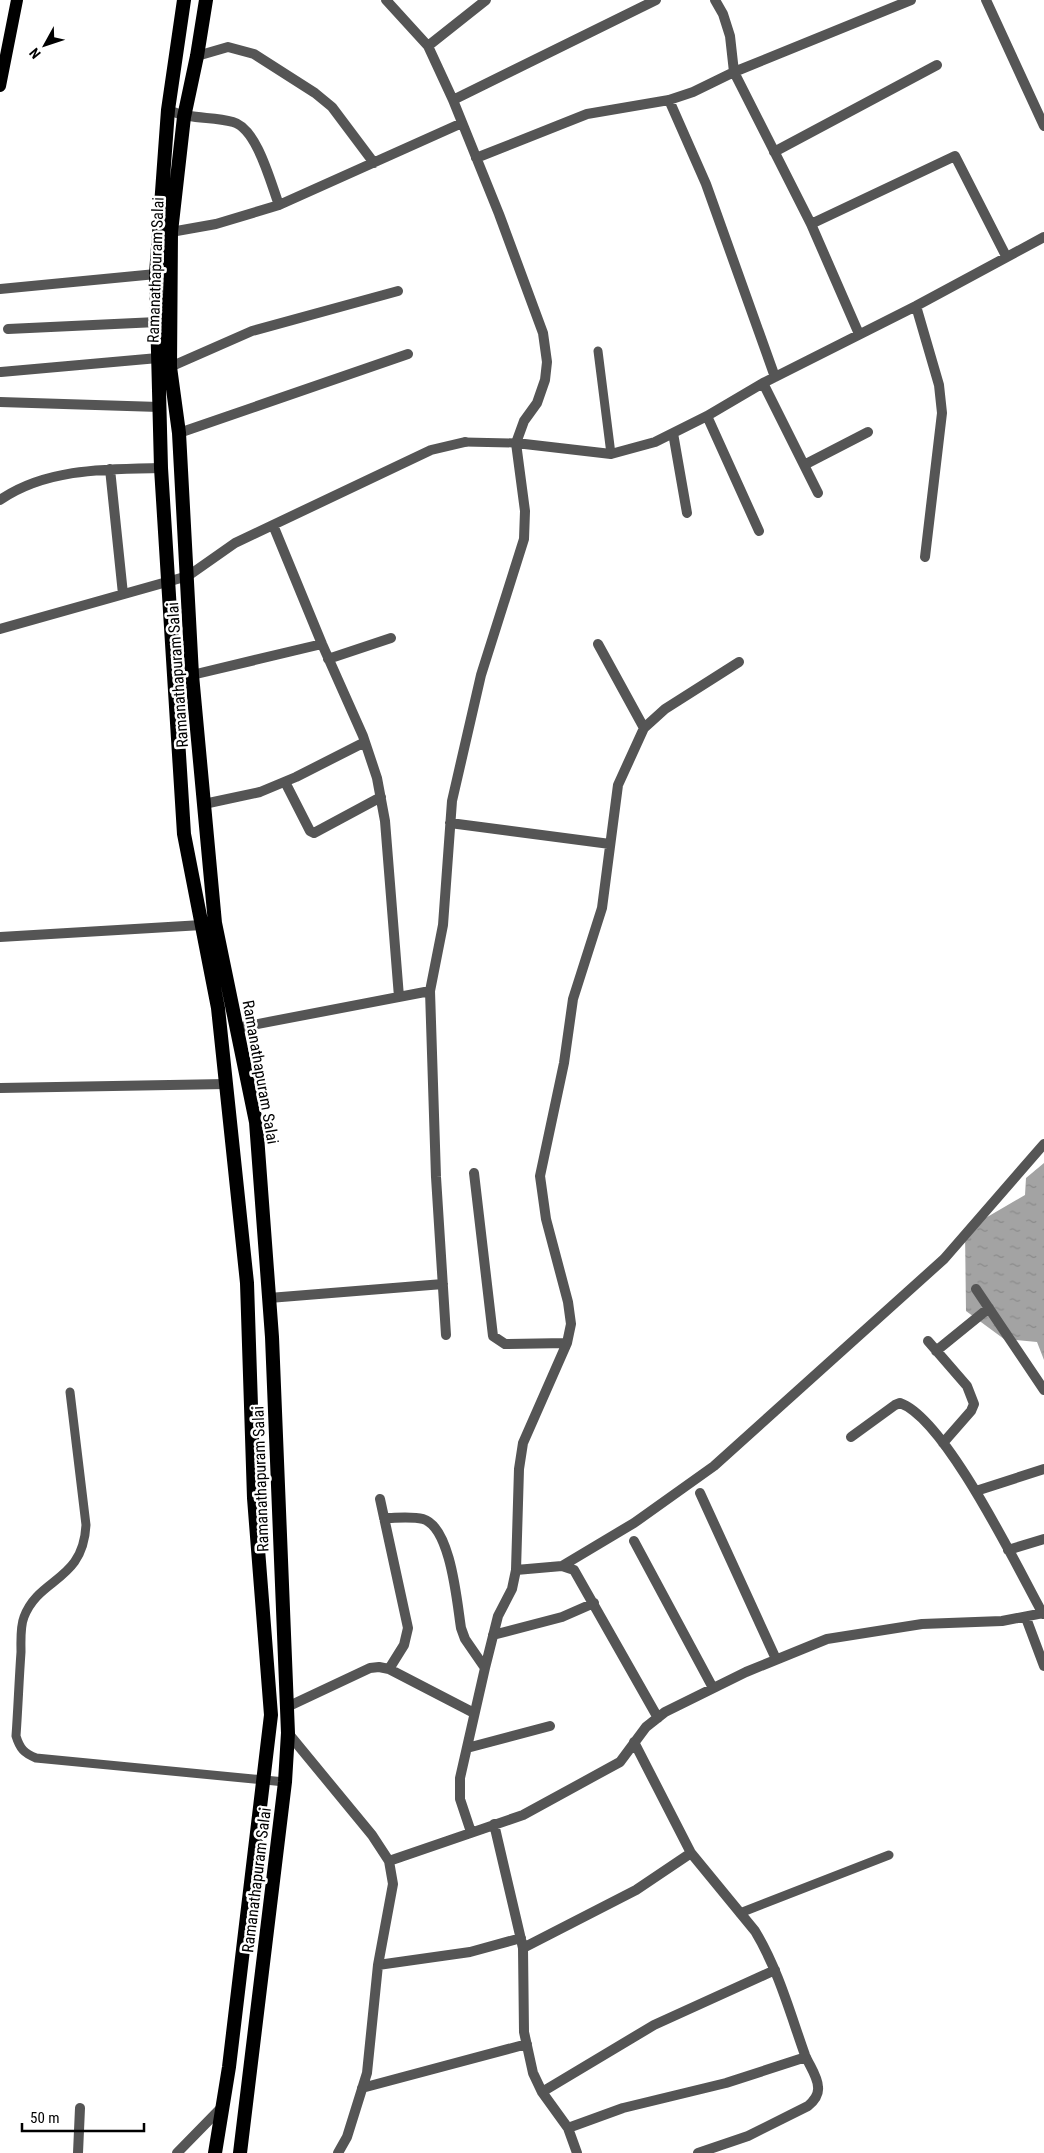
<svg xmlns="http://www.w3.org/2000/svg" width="1044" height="2153" font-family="'Roboto Condensed',sans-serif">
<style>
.water{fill:url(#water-ripples)}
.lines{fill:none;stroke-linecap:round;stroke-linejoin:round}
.service{stroke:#555;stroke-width:9}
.minor{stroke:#555;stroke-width:10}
.primary{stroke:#000;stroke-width:12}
.trunk{stroke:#000;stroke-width:14}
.labels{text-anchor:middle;stroke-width:5;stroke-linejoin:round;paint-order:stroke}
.street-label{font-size:16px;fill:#000;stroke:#fff}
</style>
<defs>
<pattern id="water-ripples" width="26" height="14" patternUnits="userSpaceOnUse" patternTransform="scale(1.25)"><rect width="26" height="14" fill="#a3a3a3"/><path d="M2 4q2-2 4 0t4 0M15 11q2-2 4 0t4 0" fill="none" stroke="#8b8b8b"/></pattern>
</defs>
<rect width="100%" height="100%" fill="#fff"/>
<path class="water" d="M1044 1163V1360L1037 1342 1004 1339 966 1311 965 1230 1025 1195 1026 1178Z"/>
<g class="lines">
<path class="service" d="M598 351 611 454
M465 442 516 443
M70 1392 86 1525C83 1582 39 1577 24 1617 20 1627 21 1641 21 1652 19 1680 18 1708 16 1736 20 1749 24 1753 36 1758L285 1782
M740 1913 889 1855"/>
<path class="minor" d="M715 0 723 14 730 36 734 72 811 224 859 334
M986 0 1044 126
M428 46 486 0
M197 56 228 47 254 54 315 93 332 107 374 163
M453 100 656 0
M669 100 706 184 775 377
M168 110C192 120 211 116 233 122 257 128 271 184 279 205
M774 152 937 65
M476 158 587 114 669 100 693 92 734 72 911 0
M811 224 955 156 1006 256
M171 232 216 224 279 205 462 123
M0 289 156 274
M916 306 939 385 942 413 925 557
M8 329 157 322
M170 367 252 331 398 291
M1 372 158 358
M763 383 818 493
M0 402 159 407
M707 416 759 531
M179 433 408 354
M673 433 687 513
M516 443 611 454 655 442 707 416 763 383 916 306 1044 237
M804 465 868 432
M110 469 123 594
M0 500C46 468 107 469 161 468
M273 525 322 644 363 736 377 778 385 821 399 997
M0 629 188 576 235 543 431 450 465 442
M598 644 644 728
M328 659 391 638
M192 675 322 644
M285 782 310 831 314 833 381 797
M204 804 260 792 296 777 365 742
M450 823 610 844
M0 937 202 925
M430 991 436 1177 446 1335
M237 1028 430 991 443 925 452 801 481 675 524 539 525 511 516 443 524 421 537 403 545 380 547 362 543 333 499 214 453 100 428 46 386 0
M0 1088 226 1084
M474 1173 493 1336 505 1344 567 1343
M976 1289 1044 1390
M269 1298 443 1284
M928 1341 967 1386 974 1404 971 1411 943 1443
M936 1351 989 1308
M851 1437 895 1405 900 1403C946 1419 1018 1569 1043 1614
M976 1491 1044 1469
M700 1493 776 1659
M380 1499 408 1628 404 1645 389 1669
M384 1518C396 1518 412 1516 423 1519 451 1527 457 1603 461 1628L465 1639 485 1668
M634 1541 713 1688
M1008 1550 1044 1539
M562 1566 634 1523 714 1466 944 1259 1044 1144
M516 1570 562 1566 574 1570 658 1718
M1026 1618 1044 1666
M493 1635 562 1617 594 1603
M287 1707 370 1668 379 1667 389 1669 474 1713
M288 1733 372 1835 389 1861 393 1884 378 1965 367 2073 347 2137 338 2153
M634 1742 691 1853 755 1931C778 1969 790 2013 805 2055 809 2065 818 2077 818 2087 819 2095 814 2101 808 2106L748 2136 698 2153
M467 1748 550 1726
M494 1824 523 1948 524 2032 533 2073 542 2092 568 2128 577 2153
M471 1832 460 1799V1778L485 1668 498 1616 512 1589 516 1570 519 1469 523 1443 567 1343 571 1324 568 1302 546 1219 540 1176 564 1063 573 999 602 908 618 785 644 728 665 709 739 662
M389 1861 523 1815 620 1762 646 1727 665 1712 746 1672 827 1639 922 1624 1002 1621 1044 1613
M523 1948 636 1890 691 1853
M378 1965 470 1952 521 1938
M362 2088 527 2044
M542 2092 654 2025 775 1970
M568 2128 623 2108 726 2083 806 2057
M78 2153 80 2108
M177 2153 222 2107"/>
<path class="primary" d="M0 86 17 0"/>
<path class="trunk" d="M184 0 168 110 156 274 161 468 184 834 218 1008 247 1283 254 1498 271 1715 229 2067 215 2153
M206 0 197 56 184 117 171 232 170 367 179 433 192 675 215 923 256 1122 272 1337 288 1733 285 1782 240 2153"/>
</g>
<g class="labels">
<g class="street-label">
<text transform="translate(155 270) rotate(-88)" y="6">Ramanathapuram Salai</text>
<text transform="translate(177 675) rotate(-94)" y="6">Ramanathapuram Salai</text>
<text transform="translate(261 1072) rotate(80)" y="6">Ramanathapuram Salai</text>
<text transform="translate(260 1479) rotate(-92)" y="6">Ramanathapuram Salai</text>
<text transform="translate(256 1880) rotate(-83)" y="6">Ramanathapuram Salai</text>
</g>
</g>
<g transform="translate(45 45) rotate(230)" stroke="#ffffff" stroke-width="4" paint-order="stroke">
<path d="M0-4L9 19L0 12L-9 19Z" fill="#000000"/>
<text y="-8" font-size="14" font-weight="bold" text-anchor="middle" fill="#000000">N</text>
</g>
<path d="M22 2123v8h122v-8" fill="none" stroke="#000000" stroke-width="2.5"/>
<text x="30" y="2123" font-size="15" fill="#000000" stroke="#ffffff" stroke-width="4" paint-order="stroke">50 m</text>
</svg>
